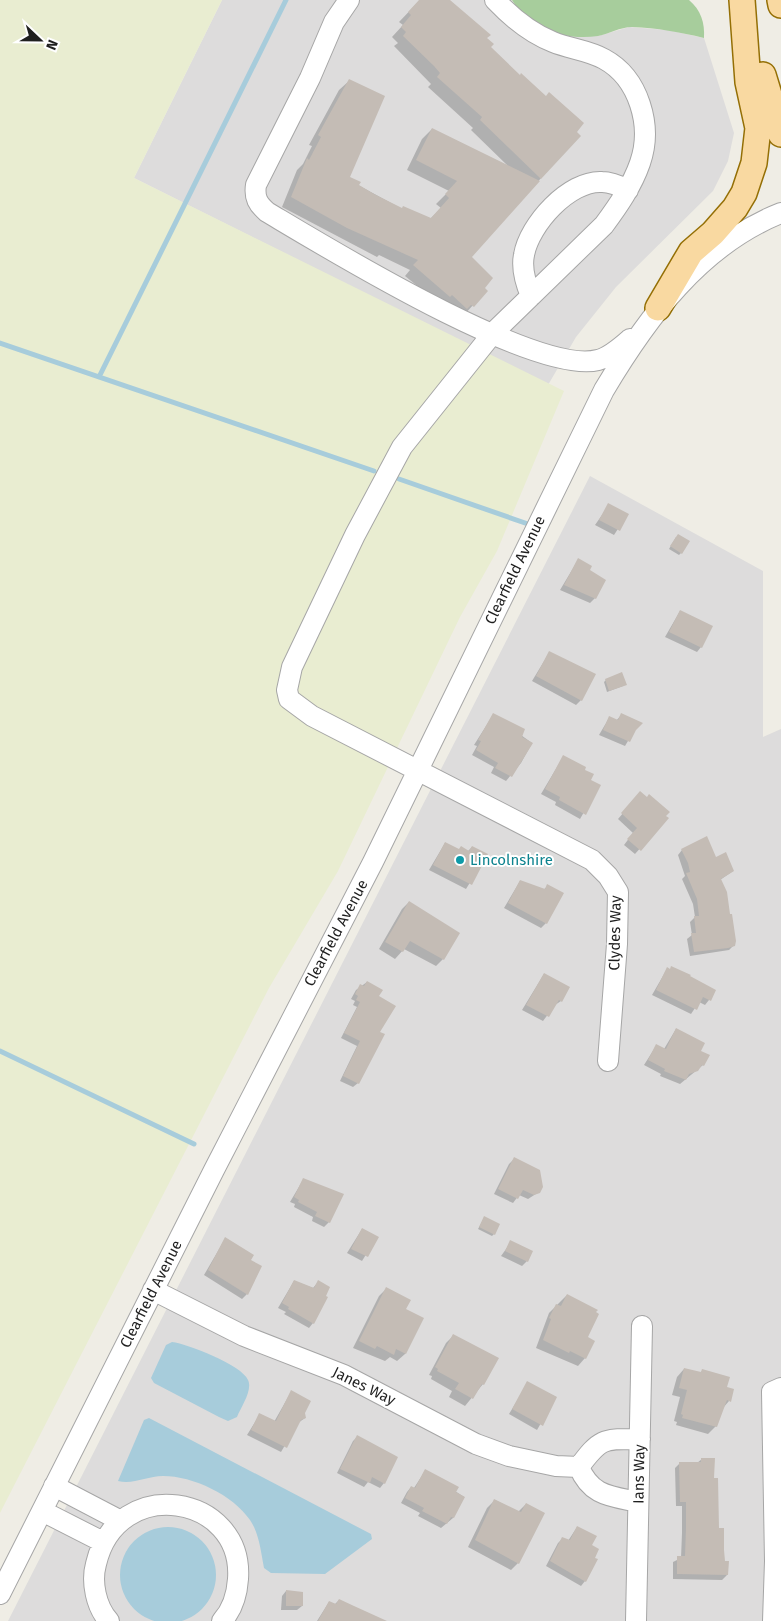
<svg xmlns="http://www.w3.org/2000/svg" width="781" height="1621" font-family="'Fira Sans',sans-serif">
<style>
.residential{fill:#dddcdc}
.farmland{fill:#e9edd1}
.forest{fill:#a7cd9c}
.water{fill:#a7ccdb}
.shadow{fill:#0003}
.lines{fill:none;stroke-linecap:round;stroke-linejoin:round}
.stream{stroke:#a7ccdb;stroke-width:5}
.building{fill:#c4bcb5}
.minor-casing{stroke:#a6a6a6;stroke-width:22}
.major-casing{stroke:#946f05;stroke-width:28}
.minor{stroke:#fff;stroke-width:20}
.major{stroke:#f9d9a1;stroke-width:25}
.culture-dot{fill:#0f9aa8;stroke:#fff;stroke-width:2}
.labels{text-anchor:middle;stroke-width:4;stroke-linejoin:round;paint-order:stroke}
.street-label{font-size:15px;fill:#1f1f1f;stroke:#fff}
.culture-label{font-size:15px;fill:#0d838f;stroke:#fff;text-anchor:start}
</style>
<rect width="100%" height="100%" fill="#efede5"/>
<path class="residential" d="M222 0H512L520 14 598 36 629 27 668 30 704 38 734 133 728 161 713 191 616 287 576 337 548 385 134 178Z
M590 476 763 571V737L781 729V1621H8Z"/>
<path class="farmland" d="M0 0H222L134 178 564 391 497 551 460 617 338 871 269 988 0 1513Z"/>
<path class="forest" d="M512 0H689C701 10 705 23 704 38 680 32 657 28 632 27 620 27 609 34 598 36 565 41 529 29 512 0Z"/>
<path class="water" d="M172 1342C188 1344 242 1365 248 1380 253 1390 241 1407 237 1417L228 1421 219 1417 154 1383 151 1378 166 1345Z
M149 1418 371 1534 372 1539 325 1574 271 1573 264 1568C261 1552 259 1533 250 1520 233 1495 193 1476 163 1476 147 1476 133 1485 118 1481L144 1420Z
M120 1575a48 48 0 1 1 96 0a48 48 0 1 1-96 0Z"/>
<path class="shadow" d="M420 0H448L485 38 490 47 579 136 470 257 486 291 463 316 457 318 405 276 410 270 379 255 377 257 282 207 297 170 303 164 312 146 309 145 339 90 349 81 348 177 358 185 402 209 430 219 441 208 436 204 449 191 407 170 422 139 432 129 508 166 471 130 473 128 428 87 431 84 394 46 398 43 392 37 403 25 399 22Z
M609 505 627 515 614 535 595 525Z
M676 537 681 553 679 555 669 549Z
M578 560 588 571 595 598 590 603 560 590Z
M680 611 701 647 697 652 665 637Z
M549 653 581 700 576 705 532 681Z
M606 680 623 686 607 692 604 682Z
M622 714 635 729 625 746 599 735 609 718 616 721Z
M493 715 532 743 521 763 506 781 491 773 494 767 472 755 477 746 474 745Z
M563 757 583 770 589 781 599 786 580 819 555 805 556 802 541 794Z
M636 798 667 818 635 854 624 845 633 833 618 819Z
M445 843 459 850 468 851 472 847 487 855 466 889 429 870Z
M682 850 716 858 733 871 720 880 734 945 729 950 690 956 687 939 692 935 690 922 695 917 693 904 682 879 685 876 678 855Z
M520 881 543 890 548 886 546 923 541 928 504 908Z
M409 902 443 959 436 966 404 949 395 959 379 949 402 909Z
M667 969 689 977 714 991 709 1000 705 1005 699 1002 691 1014 652 995Z
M544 974 561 1001 555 1005 543 1021 522 1010Z
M367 982 378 997 379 1032 358 1083 353 1087 340 1081 357 1046 341 1038 357 1007 353 1005 355 1001 351 999 356 990Z
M676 1029 700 1051 703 1065 680 1084 660 1076 661 1074 644 1065 656 1046 664 1049Z
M514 1159 539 1192 528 1199 519 1195 513 1203 494 1194 509 1164Z
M303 1180 329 1222 324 1227 312 1221 313 1217 294 1207 295 1204 290 1202Z
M483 1220 494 1234 492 1236 478 1229Z
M362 1229 377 1237 362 1261 347 1253Z
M225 1239 250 1261 247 1294 242 1299 204 1275Z
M511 1242 527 1261 522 1266 501 1256Z
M294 1281 313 1288 318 1282 313 1323 309 1328 284 1314 286 1312 278 1308Z
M386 1289 405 1310 422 1319 405 1354 397 1361 390 1357 385 1361 353 1348 379 1296Z
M567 1295 586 1338 585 1358 578 1366 536 1348 549 1313Z
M454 1335 483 1384 465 1406 449 1397 452 1391 431 1379 432 1376 429 1375 446 1343Z
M684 1369 700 1373 702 1371 726 1388 729 1401 723 1408 716 1426 708 1434 676 1425 677 1422 674 1421 680 1397 672 1395 677 1377Z
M528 1383 556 1397 537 1430 509 1414Z
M291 1392 305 1418 298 1423 281 1452 247 1435 260 1414 274 1422Z
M358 1436 384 1483 380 1488 368 1482 364 1487 337 1473 353 1441Z
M702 1459 727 1575 722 1580 673 1579V1562L681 1558 682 1533V1506H676L675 1468 680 1463H697Z
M425 1471 464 1497 453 1518 441 1528 418 1516 420 1513 401 1503 407 1492 411 1487 414 1488Z
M495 1500 518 1512 526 1504 518 1563 511 1570 468 1547 487 1508Z
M577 1527 591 1546 585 1581 581 1586 546 1566 558 1543 563 1538 568 1541Z
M286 1591 302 1606 297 1610H281L282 1596Z
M339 1600 370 1621H317L329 1602 334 1605Z"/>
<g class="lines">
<path class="stream" d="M0 343 374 471
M99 377 286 0
M399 479 528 524
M0 1051 194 1144"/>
</g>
<path class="building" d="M419 0H450L491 35 487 38 494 44 491 47 520 75 521 73 546 96 549 92 584 123 577 132 581 136 541 179 480 120 482 117 437 77 440 73 434 66 403 36 406 32 401 27 411 15 408 12Z
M349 79 385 96 350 177 361 182 359 185 374 194 402 208 403 206 431 218 449 198 445 194 457 181 416 160 432 128 540 181 472 257 493 278 485 288 488 291 474 307 471 305 467 309 452 295 450 297 413 265 418 260 347 228 291 197 307 158 309 160 321 137 318 135Z
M608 503 629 514 620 531 599 520Z
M678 534 690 541 682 554 670 546Z
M578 558 592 566 590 570 606 580 596 599 564 585Z
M680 610 713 626 702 648 669 632Z
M549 651 596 674 582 701 536 676Z
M622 672 627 685 609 691 605 679Z
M493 713 525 729 522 737 533 743 512 777 495 768 498 763 476 750 481 741 478 740Z
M621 713 643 723 636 730 630 742 603 730 609 716 618 720Z
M563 755 586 767 585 770 594 774 591 780 601 785 586 815 559 800 560 797 545 789Z
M640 791 647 797 649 794 670 812 666 816 669 818 641 851 627 839 637 828 621 813Z
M707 836 716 857 726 852 734 871 721 879 727 892 730 914H732L736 941 735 946 728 948 694 952 691 933H696L694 916H699L697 899 686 873 690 872 688 863 681 849Z
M445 842 459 849 461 846 469 851 472 846 488 854 472 885 433 865Z
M520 880 545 889 547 884 564 893 547 924 508 903Z
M409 901 460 933 444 960 410 941 403 952 385 942Z
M671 966 691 975 690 976 716 990 711 1001 703 997 697 1010 656 990 667 967 670 969Z
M544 973 570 987 562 1002 559 1000 549 1017 526 1005Z
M367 981 383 990 379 996 396 1006 380 1032 385 1034 359 1084 343 1076 360 1041 344 1033 360 1002 356 1000 358 996 355 994 360 984 364 986Z
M676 1028 705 1043 701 1051 710 1055 704 1066 702 1065 698 1071 689 1074 686 1080 664 1071 665 1069 648 1060 656 1044 666 1049Z
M514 1157 540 1170 543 1187 540 1193 534 1195 523 1190 518 1199 498 1189Z
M303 1178 344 1194 330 1223 315 1216 317 1212 298 1202 299 1200 294 1197Z
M484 1216 500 1224 495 1235 479 1227Z
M362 1228 379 1237 368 1257 351 1249Z
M225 1237 254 1255 251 1260 262 1266 248 1295 208 1270Z
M510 1240 533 1251 528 1262 505 1251Z
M294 1280 314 1288 318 1280 330 1287 326 1296 328 1297 314 1324 288 1309 289 1307 282 1303Z
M386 1287 411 1300 406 1309 424 1318 406 1354 396 1349 394 1355 377 1346 375 1349 359 1341Z
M567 1294 598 1310 596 1312 599 1314 588 1337 595 1341 586 1359 570 1351 569 1353 543 1340 551 1319 549 1318 556 1304 561 1306Z
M453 1334 499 1358 484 1385 482 1384 473 1399 455 1389 459 1383 437 1371 438 1369 435 1367Z
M684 1368 701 1372 702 1369 730 1377 727 1387 734 1389 731 1402 727 1400 717 1427 682 1418 683 1415 681 1414 687 1390 679 1388Z
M527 1381 557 1397 543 1426 512 1409Z
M291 1390 311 1401 305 1413 306 1418 301 1420 287 1448 251 1430 259 1413 276 1421Z
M357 1435 398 1457 385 1484 372 1477 370 1483 340 1469Z
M701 1458H715L714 1478H718L719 1528H724V1550L725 1561H729L728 1575 677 1574V1556H685L686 1528V1502H680L679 1462H701Z
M425 1469 459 1487 456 1492 465 1497 454 1518 451 1517 447 1524 422 1511 424 1508 405 1498 411 1486 415 1488Z
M494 1499 521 1512 526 1503 545 1513 519 1564 475 1540Z
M577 1526 597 1536 592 1545 599 1549 595 1558 598 1559 586 1582 550 1561 562 1537 570 1540Z
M286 1590 303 1592V1606H286Z
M339 1599 354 1606 387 1621H318L329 1601 336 1604Z"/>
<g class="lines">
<g class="minor-casing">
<path id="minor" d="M349 0 334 22 310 78 256 185C254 198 258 204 267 212 326 247 536 376 598 360 610 357 621 347 630 339
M495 0C512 18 530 33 553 42 570 49 588 50 604 59 639 78 653 126 640 163 632 186 618 206 604 225L493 333 402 447 355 535 292 667 287 690 289 699 312 716 592 860 608 876 618 892 617 944 608 1061
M531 296C526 284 521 269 524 255 529 225 569 180 602 182 611 182 620 186 628 190
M153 1290 244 1336 344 1375 476 1444 509 1456 556 1466 579 1467
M54 1486 121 1521
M638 1502C610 1496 591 1496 579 1467 601 1437 604 1439 640 1439
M42 1511 103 1542
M0 1594 214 1170 373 862 604 390C647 318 700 245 781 213
M109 1621C96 1607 91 1582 96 1564 117 1473 244 1494 238 1579 237 1594 233 1609 222 1621
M636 1621 642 1326
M773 1621 775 1561 772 1392 781 1388"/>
</g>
<g class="major-casing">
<path id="major" d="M780 0 781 5
M763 75 781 134
M658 308 691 252 713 233 735 208 744 193 754 163 758 128 748 82 742 0"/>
</g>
<use href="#minor" class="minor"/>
<use href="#major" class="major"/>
</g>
<circle class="culture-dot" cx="460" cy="860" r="5"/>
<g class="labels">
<g class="street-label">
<text transform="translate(515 570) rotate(-64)" y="5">Clearfield Avenue</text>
<text transform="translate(336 933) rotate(-62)" y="5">Clearfield Avenue</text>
<text transform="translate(615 933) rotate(-89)" y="5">Clydes Way</text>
<text transform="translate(151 1294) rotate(-63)" y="5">Clearfield Avenue</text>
<text transform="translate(364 1386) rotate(26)" y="5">Janes Way</text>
<text transform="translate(639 1474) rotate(-89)" y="5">Ians Way</text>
</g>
<g class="culture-label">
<text x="470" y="865">Lincolnshire</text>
</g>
</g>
<g transform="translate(40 40) rotate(112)" stroke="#ffffff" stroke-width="4" paint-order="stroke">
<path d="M0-4L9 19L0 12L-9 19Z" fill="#1f1f1f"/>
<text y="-8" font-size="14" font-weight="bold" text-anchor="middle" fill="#1f1f1f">N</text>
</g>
</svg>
